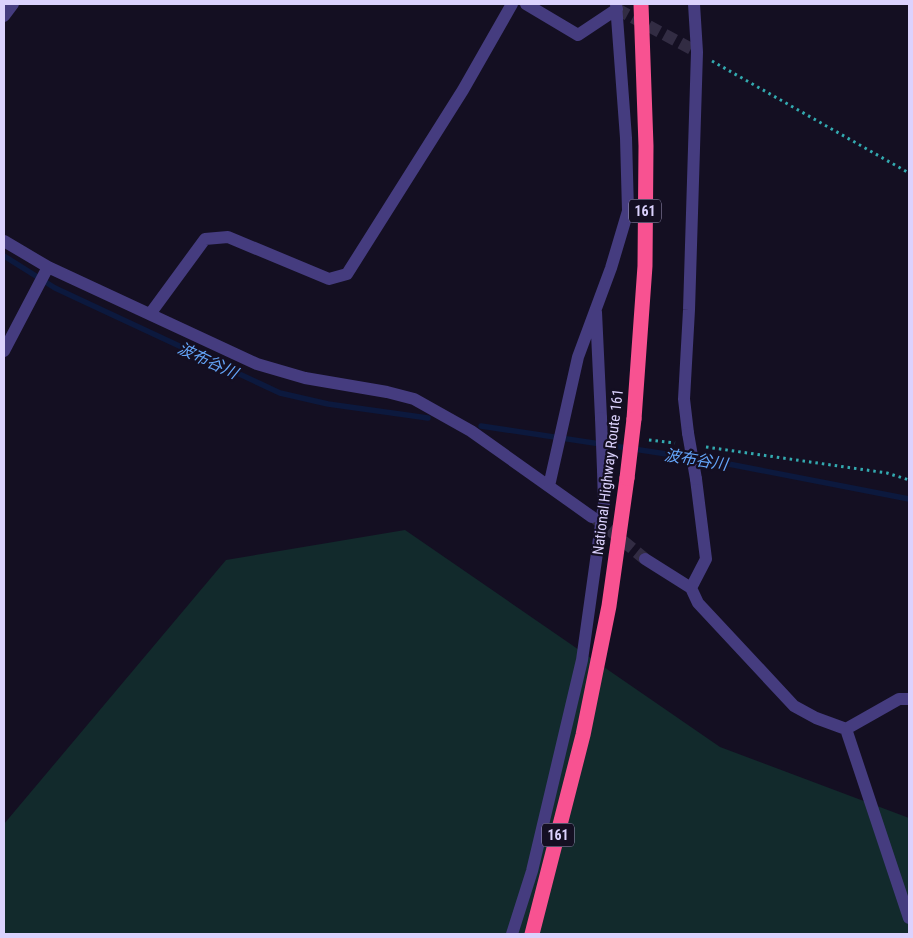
<svg xmlns="http://www.w3.org/2000/svg" width="913" height="938" font-family="'Roboto Condensed','Noto Sans JP',sans-serif">
<style>
.green{fill:#122a2c}
.lines{fill:none;stroke-linecap:round;stroke-linejoin:round}
.stream{stroke:#0c193e;stroke-width:5.5}
.street-tunnel{stroke:#322c43;stroke-width:12;stroke-dasharray:12 6;stroke-linecap:butt}
.path{stroke:#33aab0;stroke-width:3;stroke-dasharray:2.5 4;stroke-linecap:butt}
.street{stroke:#453c7f;stroke-width:12}
.highway{stroke:#f85291;stroke-width:15}
.street-bridge{stroke:#453c7f;stroke-width:12}
.highway-bridge{stroke:#f85291;stroke-width:15}
.labels{text-anchor:middle;stroke-width:4.5;stroke-linejoin:round;paint-order:stroke}
.shield{fill:#140f22;stroke:#9f98bb;stroke-width:1}
.shield-label{font-size:14px;font-weight:bold;fill:#dbd2fd}
.street-label{font-size:15px;fill:#dbd2fd;stroke:#140f22}
.water-label{font-size:16px;font-style:italic;fill:#64a5f9;stroke:#140f22}
</style>
<rect width="100%" height="100%" fill="#140f22"/>
<path class="green" d="M405 530 720 747 909 818V934H4V824L226 560Z"/>
<g class="lines">
<path class="stream" d="M4 256 55 288 280 393 328 404 428 418
M481 426 713 461 909 499"/>
<path class="street-tunnel" d="M617 9 697 52
M595 518 645 559"/>
<path class="path" d="M712 61 909 173
M649 440 675 443
M706 447 887 473 909 480"/>
<path class="street" d="M526 4 578 35 617 9
M4 16 13 4
M4 241 48 267 257 364 305 378 387 392 414 399 471 431 592 517
M596 312 601 418
M150 314 205 239 228 237 329 279 347 274 463 90 512 4
M4 351 48 267
M688 433 684 399 689 310 697 52 694 4
M549 486 578 357 611 268 628 211 626 138 616 4
M645 559 691 588 698 603 794 706 816 718 846 729
M691 588 706 559 696 479
M846 729 909 918
M846 729 899 699H909
M512 934 532 871 582 660 604 503 603 470"/>
<path class="highway" d="M634 419 645 266 646 146 641 4
M532 934 583 735 609 606 627 478"/>
<path class="street-bridge" d="M601 418 603 470
M688 433 696 479"/>
<path class="highway-bridge" d="M627 478 634 419"/>
</g>
<g class="labels">
<g class="shield">
<rect x="629" y="199.5" width="32" height="23" rx="4"/>
<rect x="542" y="823.5" width="32" height="23" rx="4"/>
</g>
<g class="shield-label">
<text x="645" y="216">161</text>
<text x="558" y="840">161</text>
</g>
<g class="street-label">
<text transform="translate(608 472) rotate(-83)" y="5">National Highway Route 161</text>
</g>
<g class="water-label">
<text transform="translate(208 360) rotate(25)" y="6">波布谷川</text>
<text transform="translate(696 459) rotate(9)" y="6">波布谷川</text>
</g>
</g>
<rect width="913" height="938" fill="none" stroke="#dbd2fd" stroke-width="10"/>
</svg>
